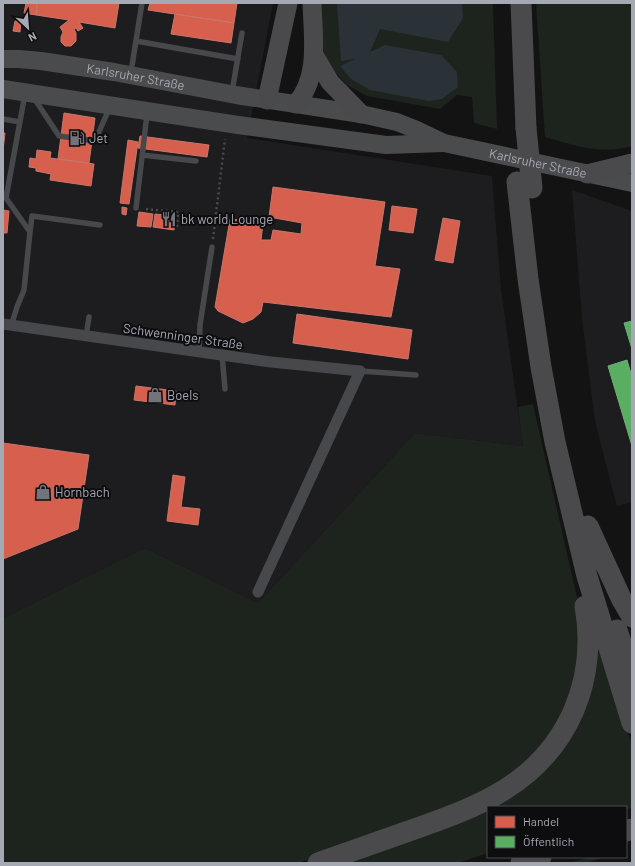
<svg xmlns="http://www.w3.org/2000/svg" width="635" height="866" font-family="Barlow,sans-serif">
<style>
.built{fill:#1d1d1f}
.green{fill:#1d231d}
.water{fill:#2b3237}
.shops{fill:#d6604d;stroke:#c7766c}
.public{fill:#5aae61;stroke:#70ac7a}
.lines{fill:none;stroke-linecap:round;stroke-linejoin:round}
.path{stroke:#494a4d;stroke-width:2.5;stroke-dasharray:2 3;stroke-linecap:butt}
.service{stroke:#47484c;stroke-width:5.5}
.minor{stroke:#47484c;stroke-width:11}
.primary{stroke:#4a4b4d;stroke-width:18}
.trunk{stroke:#4a4a4d;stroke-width:19}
.motorway{stroke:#4a4a4d;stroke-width:21}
.motorway-bridge{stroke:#4a4a4d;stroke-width:21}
.labels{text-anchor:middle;stroke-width:4;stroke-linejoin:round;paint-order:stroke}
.street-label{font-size:13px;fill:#a5a9b3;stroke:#0d0d0f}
.poi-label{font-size:13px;fill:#a5a9b3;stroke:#0d0d0f;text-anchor:start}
</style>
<rect width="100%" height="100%" fill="#131313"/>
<path class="built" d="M3 3H273L247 138 492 176 501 290 523 446 415 433 258 603 145 548 3 618Z
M572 190 632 211V502L617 506 595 422 582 318Z"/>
<path class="green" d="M320 3H493L497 129 474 123 472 97 457 95 440 109 367 96 347 85 335 72 330 75 320 52Z
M536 3H632V146C627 148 622 148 617 149 590 152 570 144 545 137Z
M533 404 577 597 581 623 579 674 553 737 500 787 373 837 298 863H3V618L145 548 258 603 415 433 523 446 518 407Z
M597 647H599L632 744V808L626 809V807H489L524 784Z
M488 807V853L458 863H339Z
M589 857H605L586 863H570Z"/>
<path class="water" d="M337 3H462L463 18 448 42 380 29 370 52 385 45 441 55 457 72 458 87 442 99 429 101 370 90 351 79 340 66 355 59 341 61Z"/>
<path class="shops" d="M26 3H37L36 15 24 13Z
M37 3H119L115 28 79 22 83 28 78 31 76 28 74 29 76 33V41L71 46H65L61 42V37L63 32 60 27 69 20 36 15Z
M150 3H237L234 23 148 10Z
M175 14 234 23 231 43 171 34Z
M15 21H21L20 32 13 31Z
M64 113 95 118 89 163 58 159Z
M3 133H5L3 150Z
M140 136 209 145 207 157 138 148Z
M128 140 138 142 129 204 120 203Z
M37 150 51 152 50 158 94 164 91 186 50 180 51 174 36 171V168L29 167 30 158 36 159Z
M273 187 385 202 375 266 400 269 391 317 263 302 261 312 253 319 243 323 218 311 215 307 230 219 263 223 261 240H271L273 230 301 234 302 223 269 217Z
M392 206 417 209 413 233 389 230Z
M122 207 127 208 126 215 122 214Z
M3 210 9 211 7 233H3Z
M139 212 153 214 151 227 137 226Z
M155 214 175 216 174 230 153 227Z
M443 218 460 221 453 263 435 260Z
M297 314 412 330 408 359 293 343Z
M136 386 176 391 175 405 134 400Z
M3 443 89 455 78 529 3 559Z
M173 475 185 477 181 507 200 509 198 525 167 521Z"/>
<path class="public" d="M632 321V349L624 323Z
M627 360 632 377V446L608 366Z"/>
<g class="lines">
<path class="path" d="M146 209 178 212 177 226 174 225
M213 239 225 139"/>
<path class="service" d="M136 41 238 59
M131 72 142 3
M232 92 242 33
M34 98 59 136 95 141 109 109
M3 119 20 122
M142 155 196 161
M136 208 147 114
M30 232 32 216 100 225
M11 326 17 307 24 290 30 232 6 198 25 94
M86 336 89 317
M199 352 200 325 212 247
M222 355 225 389
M360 371 416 375"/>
<path class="minor" d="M3 324 271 362 360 371 258 592"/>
<g class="primary">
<path id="s1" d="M3 59H19L41 61 114 72 236 95 361 114 397 122 417 130 444 143 632 183"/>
<path d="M3 89 238 125 386 145 443 143"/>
</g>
<path class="trunk" d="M314 55 330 82 361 114
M267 100 288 3
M296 104C320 77 313 37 312 3
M587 174 632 163"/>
<path class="motorway" d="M521 3 526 128
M517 182 528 279 541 367 555 442 587 576 632 723
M588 526 621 598 632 617
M617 630 632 675
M626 831 632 829
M318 863C347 853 377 842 406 832 478 807 542 784 574 710 588 677 591 640 585 606
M521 863 541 857"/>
<path class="motorway-bridge" d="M526 128 532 188"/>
</g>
<defs>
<g id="fuel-bare" transform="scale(1.2)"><path d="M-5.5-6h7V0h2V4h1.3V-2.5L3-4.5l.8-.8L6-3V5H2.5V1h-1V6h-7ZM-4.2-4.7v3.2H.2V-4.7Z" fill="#72747b" stroke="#0d0d0f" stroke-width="2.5" paint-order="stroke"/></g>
<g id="restaurant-bare" transform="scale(1.2)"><path d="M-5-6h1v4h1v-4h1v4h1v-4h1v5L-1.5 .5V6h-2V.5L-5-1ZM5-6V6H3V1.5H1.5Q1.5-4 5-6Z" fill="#72747b" stroke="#0d0d0f" stroke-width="2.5" paint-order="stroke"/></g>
<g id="shop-bare" transform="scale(1.2)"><path d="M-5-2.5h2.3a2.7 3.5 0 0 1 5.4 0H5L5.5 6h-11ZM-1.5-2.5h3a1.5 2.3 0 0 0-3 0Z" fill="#72747b" stroke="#0d0d0f" stroke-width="2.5" paint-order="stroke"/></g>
</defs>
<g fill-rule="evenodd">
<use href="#fuel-bare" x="77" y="138"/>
<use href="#restaurant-bare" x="169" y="219"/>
<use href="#shop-bare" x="155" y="395"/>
<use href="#shop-bare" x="43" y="492"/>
</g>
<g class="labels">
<g class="street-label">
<text dy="5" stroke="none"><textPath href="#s1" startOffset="134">Karlsruher Straße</textPath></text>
<text dy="5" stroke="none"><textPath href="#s1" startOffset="547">Karlsruher Straße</textPath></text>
<text transform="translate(183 336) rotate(8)" y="5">Schwenninger Straße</text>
</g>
<g class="poi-label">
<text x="89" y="143">Jet</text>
<text x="181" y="224">bk world Lounge</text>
<text x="167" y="400">Boels</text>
<text x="55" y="497">Hornbach</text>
</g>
</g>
<rect width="635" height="866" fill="none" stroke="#a5a9b3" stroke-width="8"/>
<rect x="487" y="806" width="140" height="52" fill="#0d0d0f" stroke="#4a4b51"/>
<rect x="495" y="816" width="20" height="12" fill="#d6604d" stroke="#4a4b51"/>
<text x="523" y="826" font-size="12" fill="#a5a9b3">Handel</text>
<rect x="495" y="836" width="20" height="12" fill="#5aae61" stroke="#4a4b51"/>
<text x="523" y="846" font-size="12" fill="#a5a9b3">Öffentlich</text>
<g transform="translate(28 28) rotate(154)" stroke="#0d0d0f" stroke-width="3" paint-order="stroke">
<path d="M0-3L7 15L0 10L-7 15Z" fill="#a5a9b3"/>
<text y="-6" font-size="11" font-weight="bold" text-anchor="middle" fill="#a5a9b3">N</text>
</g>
</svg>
